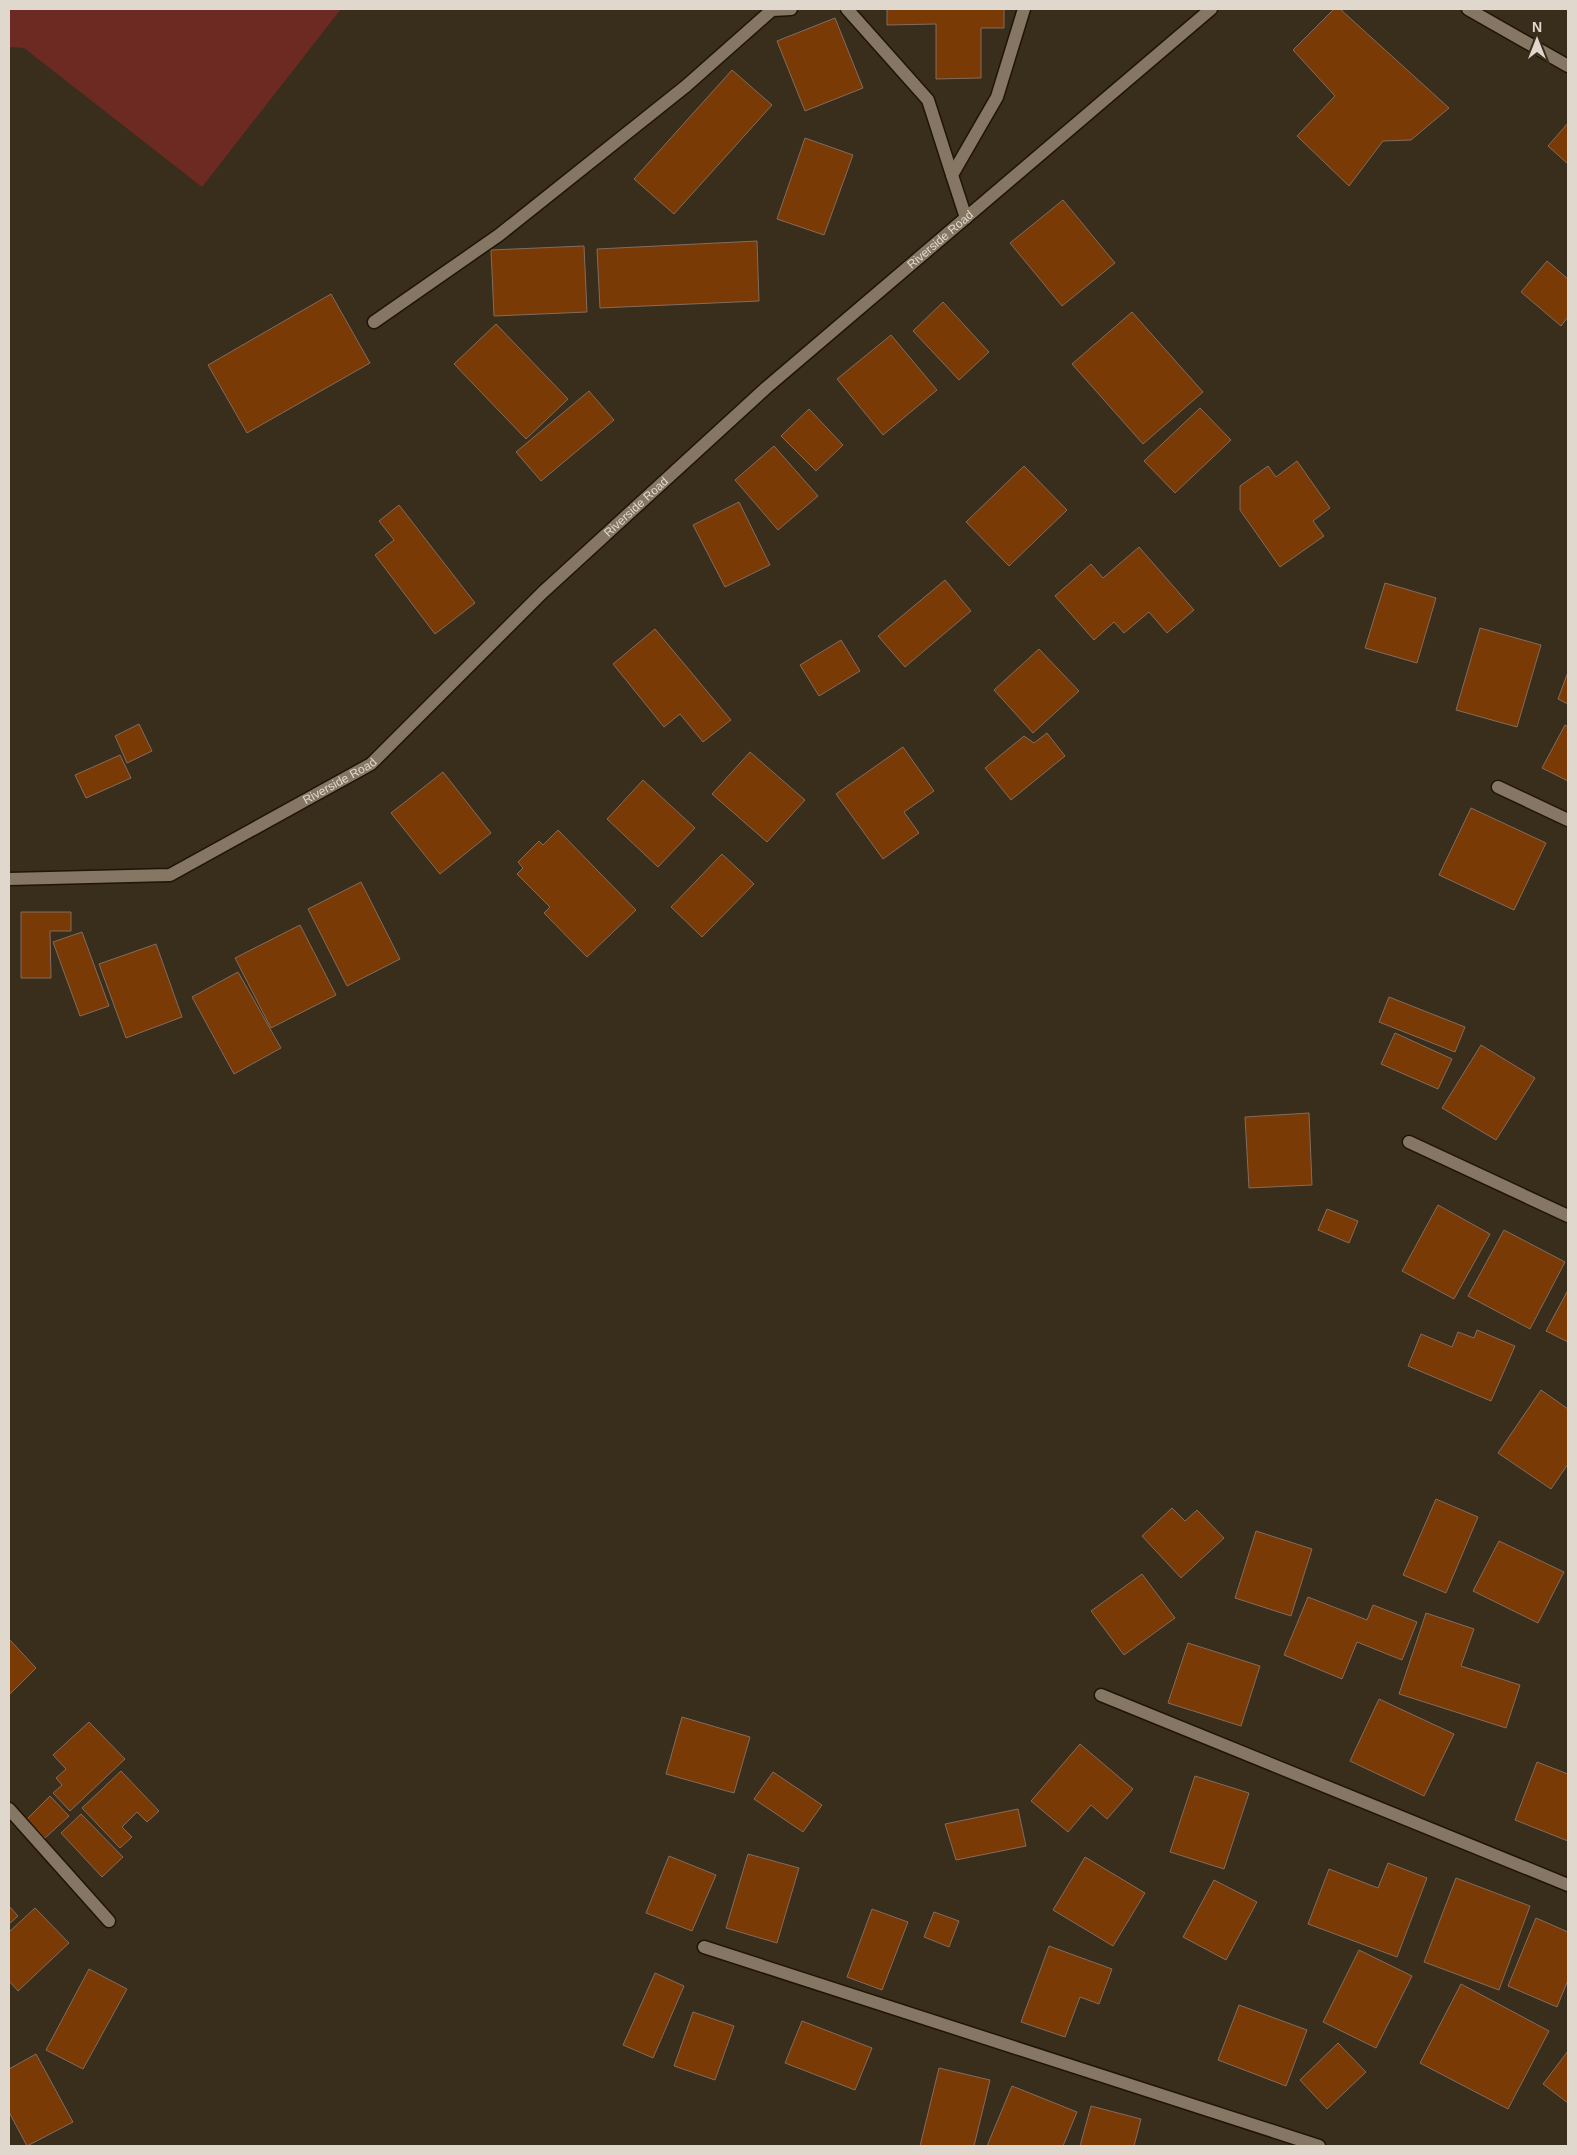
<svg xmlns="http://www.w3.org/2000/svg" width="1577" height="2155" font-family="Arial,sans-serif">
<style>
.green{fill:#6d2a23}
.building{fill:#7a3a05;stroke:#826c5f}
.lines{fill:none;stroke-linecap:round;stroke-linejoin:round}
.minor-casing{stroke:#201505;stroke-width:15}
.minor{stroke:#857764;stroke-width:12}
.labels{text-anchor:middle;stroke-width:5;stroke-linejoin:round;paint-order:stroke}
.street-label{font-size:12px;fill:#e0d8cd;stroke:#392d1c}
</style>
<rect width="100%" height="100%" fill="#392d1c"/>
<path class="green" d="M9 9H341L202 187 24 48 9 47Z"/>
<path class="building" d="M887 9H1004V28H981V78L936 79V24L887 25Z
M1334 9H1340L1449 108 1411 140 1383 141 1349 186 1297 136 1335 96 1293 50Z
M835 18 863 88 805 111 777 41Z
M732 70 772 105 674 214 634 179Z
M1568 123V164L1548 146Z
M805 138 853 155 824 235 777 219Z
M1063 200 1115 263 1062 306 1010 243Z
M757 241 759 301 600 308 597 249Z
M584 246 587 312 494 316 491 250Z
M1547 261 1568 279V317L1561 326 1521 292Z
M331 294 370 363 247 433 208 365Z
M943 302 989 352 959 380 913 331Z
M1132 312 1203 392 1143 444 1072 364Z
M496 324 568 399 526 439 454 364Z
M891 335 937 390 883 435 837 379Z
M589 391 614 420 541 481 516 452Z
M1200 408 1231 440 1175 493 1144 461Z
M809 409 843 445 816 471 781 436Z
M774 446 818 496 778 530 735 480Z
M1297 461 1330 508 1313 521 1324 536 1280 567 1240 510V486L1268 466 1276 477Z
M1024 466 1067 510 1009 566 966 522Z
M739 502 770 565 725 587 693 525Z
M399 505 475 603 435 634 375 555 394 540 379 521Z
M1139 547 1194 610 1167 633 1149 612 1124 633 1114 622 1094 640 1055 596 1091 564 1103 578Z
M945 580 971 611 905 667 878 636Z
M1385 583 1436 598 1417 663 1365 648Z
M1480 628 1541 645 1517 727 1456 710Z
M655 629 731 720 703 742 680 714 664 727 613 664Z
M841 640 860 671 819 696 800 665Z
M1039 649 1079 691 1033 733 994 690Z
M1568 672V704L1558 699Z
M139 724 152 751 127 763 115 736Z
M1565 725 1568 727V781L1542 768Z
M1047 733 1065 756 1011 800 985 768 1024 736 1034 743Z
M903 747 934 791 904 812 919 833 883 859 836 794Z
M750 752 805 800 767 842 712 794Z
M120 755 131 778 86 798 75 775Z
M443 772 491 833 440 874 391 813Z
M643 780 695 828 658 867 607 819Z
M1471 808 1546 843 1514 910 1439 875Z
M558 830 636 910 587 957 544 913 550 907 517 874 523 868 518 862 539 841 543 845Z
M722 854 754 884 702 937 671 907Z
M361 882 400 959 347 986 308 909Z
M21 912H71V931H50L51 978H21Z
M300 925 336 995 271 1028 235 958Z
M82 932 109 1006 80 1016 53 942Z
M156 944 182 1017 126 1038 99 964Z
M238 972 281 1048 234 1074 192 997Z
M1389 997 1465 1027 1455 1052 1379 1022Z
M1395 1033 1452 1059 1438 1089 1381 1064Z
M1481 1045 1535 1078 1496 1140 1442 1108Z
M1309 1113 1312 1185 1249 1188 1245 1117Z
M1438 1205 1490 1234 1454 1299 1402 1271Z
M1327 1209 1358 1221 1349 1243 1318 1230Z
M1504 1230 1565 1262 1530 1329 1468 1296Z
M1568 1290V1342L1546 1331Z
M1477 1330 1515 1346 1491 1401 1408 1366 1421 1334 1452 1347 1458 1332 1474 1338Z
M1541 1390 1568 1409V1464L1551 1489 1498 1453Z
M1436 1499 1478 1517 1446 1593 1403 1575Z
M1172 1508 1185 1521 1197 1510 1224 1538 1181 1578 1142 1536Z
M1256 1531 1312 1549 1291 1616 1235 1598Z
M1499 1541 1564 1572 1538 1623 1473 1591Z
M1142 1574 1175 1618 1124 1655 1091 1611Z
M1308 1597 1367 1620 1373 1605 1417 1622 1402 1660 1357 1642 1342 1679 1284 1655Z
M1426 1613 1474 1629 1461 1666 1520 1685 1506 1728 1399 1694Z
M9 1639 36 1668 9 1695Z
M1188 1643 1260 1666 1241 1726 1168 1703Z
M1379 1699 1454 1734 1424 1796 1350 1761Z
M682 1717 750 1737 734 1793 666 1774Z
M89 1722 125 1759 70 1811 53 1793 62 1785 56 1778 66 1769 53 1755Z
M1080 1744 1133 1789 1107 1819 1091 1805 1068 1832 1031 1801Z
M1537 1762 1568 1774V1841L1515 1820Z
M121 1771 159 1811 147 1822 137 1812 122 1827 132 1837 120 1848 82 1808Z
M773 1772 822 1805 803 1832 754 1799Z
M1195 1776 1249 1793 1224 1869 1170 1852Z
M50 1796 69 1816 45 1838 27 1819Z
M1018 1809 1026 1846 956 1860 945 1824Z
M81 1814 123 1857 102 1877 61 1833Z
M748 1854 799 1868 777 1943 726 1928Z
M669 1856 716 1875 692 1931 646 1913Z
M1085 1857 1145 1893 1113 1946 1053 1910Z
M1388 1863 1427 1878 1397 1957 1308 1924 1329 1869 1378 1888Z
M1456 1878 1530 1906 1499 1990 1424 1962Z
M1214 1880 1257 1902 1226 1960 1183 1937Z
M9 1906 18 1916 9 1924Z
M35 1908 69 1943 18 1991 9 1981V1932Z
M872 1909 908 1922 882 1990 847 1977Z
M934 1912 959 1921 949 1947 924 1937Z
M1536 1918 1568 1932V1980L1557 2007 1508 1986Z
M1049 1946 1112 1969 1099 2004 1080 1997 1065 2037 1021 2022Z
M1359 1950 1412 1976 1376 2048 1323 2022Z
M89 1969 127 1989 83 2069 46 2050Z
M655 1973 684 1986 653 2058 623 2045Z
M1461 1984 1549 2031 1508 2109 1420 2063Z
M1239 2005 1307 2030 1286 2086 1218 2060Z
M693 2012 734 2026 715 2080 674 2066Z
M802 2021 872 2048 855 2090 785 2063Z
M1338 2043 1366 2072 1327 2109 1300 2080Z
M1568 2051V2103L1543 2084Z
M36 2054 73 2122 27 2146 9 2112V2069Z
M939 2068 990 2080 974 2146H920Z
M1012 2086 1077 2112 1063 2146H987Z
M1091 2106 1141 2119 1134 2146H1080Z"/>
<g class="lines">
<g class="minor-casing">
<g id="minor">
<path d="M847 9 928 100 952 175"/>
<path d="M1468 9 1568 66"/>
<path d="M966 218 952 175 997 97 1024 9"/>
<path d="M374 322 499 235 686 86 772 10 791 9"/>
<path d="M1498 787 1568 820"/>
<path id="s1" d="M9 879 170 875 371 764 542 593 766 388 1211 9"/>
<path d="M1409 1142 1568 1216"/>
<path d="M1101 1695 1568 1885"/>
<path d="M9 1809 109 1921"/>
<path d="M704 1947 1319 2146"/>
</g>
</g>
<use href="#minor" class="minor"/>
</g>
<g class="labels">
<g class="street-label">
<text dy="4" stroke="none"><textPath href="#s1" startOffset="1165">Riverside Road</textPath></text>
<text dy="4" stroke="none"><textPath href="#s1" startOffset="760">Riverside Road</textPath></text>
<text dy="4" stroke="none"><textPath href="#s1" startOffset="355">Riverside Road</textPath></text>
</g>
</g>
<rect width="1577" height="2155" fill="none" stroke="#e0d8cd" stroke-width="20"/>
<g transform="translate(1537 40)" stroke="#392d1c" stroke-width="4" paint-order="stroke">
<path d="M0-4L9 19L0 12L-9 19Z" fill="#e0d8cd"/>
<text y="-8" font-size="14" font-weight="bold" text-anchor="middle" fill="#e0d8cd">N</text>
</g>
</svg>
